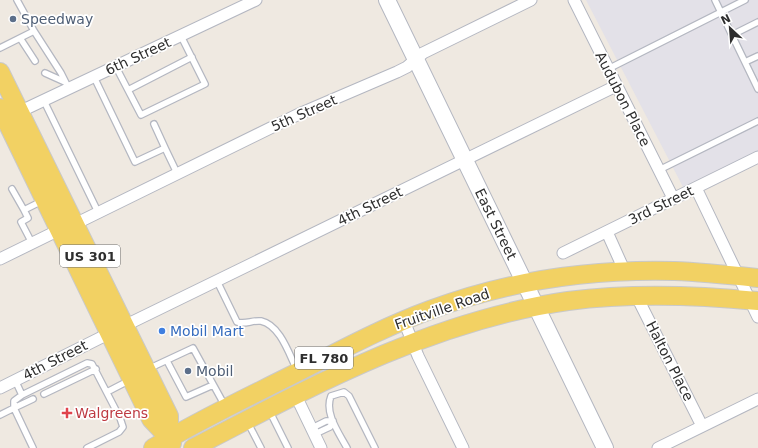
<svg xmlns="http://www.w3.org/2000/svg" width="758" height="448" font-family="'DejaVu Sans',sans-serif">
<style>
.industrial{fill:#e3e1e8}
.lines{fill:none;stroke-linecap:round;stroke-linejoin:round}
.lane-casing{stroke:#b4b7c1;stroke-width:8}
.street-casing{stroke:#b4b7c1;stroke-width:13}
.secondary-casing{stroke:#b4b7c1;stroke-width:18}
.primary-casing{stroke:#c9c9c9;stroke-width:20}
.lane{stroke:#fff;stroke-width:5.5}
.street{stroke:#fff;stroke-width:11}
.secondary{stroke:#fff;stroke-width:16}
.primary{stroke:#f2d163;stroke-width:18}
.service-dot{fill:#5c6f8a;stroke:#fff;stroke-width:1.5}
.shop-dot{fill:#3f7fe0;stroke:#fff;stroke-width:1.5}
.health-dot{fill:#e0444e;stroke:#fff;stroke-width:1.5}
.labels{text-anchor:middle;stroke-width:3.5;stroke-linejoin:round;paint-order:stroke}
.shield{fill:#fff;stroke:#6d6d6d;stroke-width:1}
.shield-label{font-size:13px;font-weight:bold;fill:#2e2e2e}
.service-label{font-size:14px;fill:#4e5e75;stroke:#fff;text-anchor:start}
.street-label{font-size:14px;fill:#2e2e2e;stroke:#fff}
.shop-label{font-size:14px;fill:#366cbe;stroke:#fff;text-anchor:start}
.health-label{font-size:14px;fill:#be3a42;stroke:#fff;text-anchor:start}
</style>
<rect width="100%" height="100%" fill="#efe9e1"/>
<path class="industrial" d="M586 0H758V151L683 187Z"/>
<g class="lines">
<g class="lane-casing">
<path id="lane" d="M17 0 34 31
M715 0 758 89
M732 35 758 22
M20 38 35 61
M0 48 34 31 61 73 69 89
M745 62 758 56
M116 67 141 115 205 84 181 36
M608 69 745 0
M45 73 65 82
M94 77 135 162 165 148 177 173
M128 90 192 57
M44 101 98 212
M154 124 165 148
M659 170 758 121
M12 189 24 210 42 201
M24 210 28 218 21 222 32 243
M217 281 237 322C245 325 252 320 261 321 280 325 289 354 297 370
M167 361 186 397 213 385
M148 369 193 348 225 406
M15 380 22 395
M107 392 130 380
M44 394 96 369
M33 399 14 408 33 448
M270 412 288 448
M0 415 14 408V401L22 395 87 363 92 364 120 418 123 427 119 432 87 448
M248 423 261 448
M312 428 326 421H333
M315 434 330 427 333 421
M347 448C339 433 324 413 331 396L344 392 349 396 375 448"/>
</g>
<g class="street-casing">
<path id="street" d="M574 0 673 198
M19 112 256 0
M696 188 758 317
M75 224 299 114 397 72 407 67 423 53 531 0
M607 232 625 272
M563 253 758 157
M0 259 59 230
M637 297 702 426
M404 321 418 356 463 448
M124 326 616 86
M0 388 110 333
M296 396 321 448
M658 448 758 399"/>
</g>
<g class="secondary-casing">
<path id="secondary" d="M387 0 605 448"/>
</g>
<g class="primary-casing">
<path id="primary" d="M0 72 169 416V438
M0 108 151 419 169 438 172 443
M153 448C197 421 244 399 290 376 336 353 381 328 430 310 507 281 592 269 674 271 702 272 730 275 758 278
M193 448C312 386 433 320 568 301 631 293 695 295 758 301"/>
</g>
<use href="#lane" class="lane"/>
<use href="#street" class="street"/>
<use href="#secondary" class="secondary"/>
<use href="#primary" class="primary"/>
</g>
<g class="service-dot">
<circle cx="13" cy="19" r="4"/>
<circle cx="188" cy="371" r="4"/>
</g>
<circle class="shop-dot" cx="162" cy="331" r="4"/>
<path class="health-dot" d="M65 407h4v4h4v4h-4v4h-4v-4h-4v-4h4z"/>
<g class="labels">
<g class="shield">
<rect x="60" y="245" width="60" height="22" rx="3"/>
<rect x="295" y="347" width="58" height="22" rx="3"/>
</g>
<g class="shield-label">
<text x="90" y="261">US 301</text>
<text x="324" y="363">FL 780</text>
</g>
<g class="service-label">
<text x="21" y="24">Speedway</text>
<text x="196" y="376">Mobil</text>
</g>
<g class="street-label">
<text transform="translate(138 56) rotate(-25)" y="5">6th Street</text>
<text transform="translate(623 99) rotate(63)" y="5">Audubon Place</text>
<text transform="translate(304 113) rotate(-24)" y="5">5th Street</text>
<text transform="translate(661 205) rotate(-26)" y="5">3rd Street</text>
<text transform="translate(370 206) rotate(-26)" y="5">4th Street</text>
<text transform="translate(496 224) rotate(64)" y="5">East Street</text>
<text transform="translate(442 309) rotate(-19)" y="5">Fruitville Road</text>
<text transform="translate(55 360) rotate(-27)" y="5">4th Street</text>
<text transform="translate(670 361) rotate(63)" y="5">Halton Place</text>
</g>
<g class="shop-label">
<text x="170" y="336">Mobil Mart</text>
</g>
<g class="health-label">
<text x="75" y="418">Walgreens</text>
</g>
</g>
<g transform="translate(730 28) rotate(334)" stroke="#ffffff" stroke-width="3" paint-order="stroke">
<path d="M0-3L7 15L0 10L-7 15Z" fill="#2e2e2e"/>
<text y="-6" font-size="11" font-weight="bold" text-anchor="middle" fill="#2e2e2e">N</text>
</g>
</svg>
